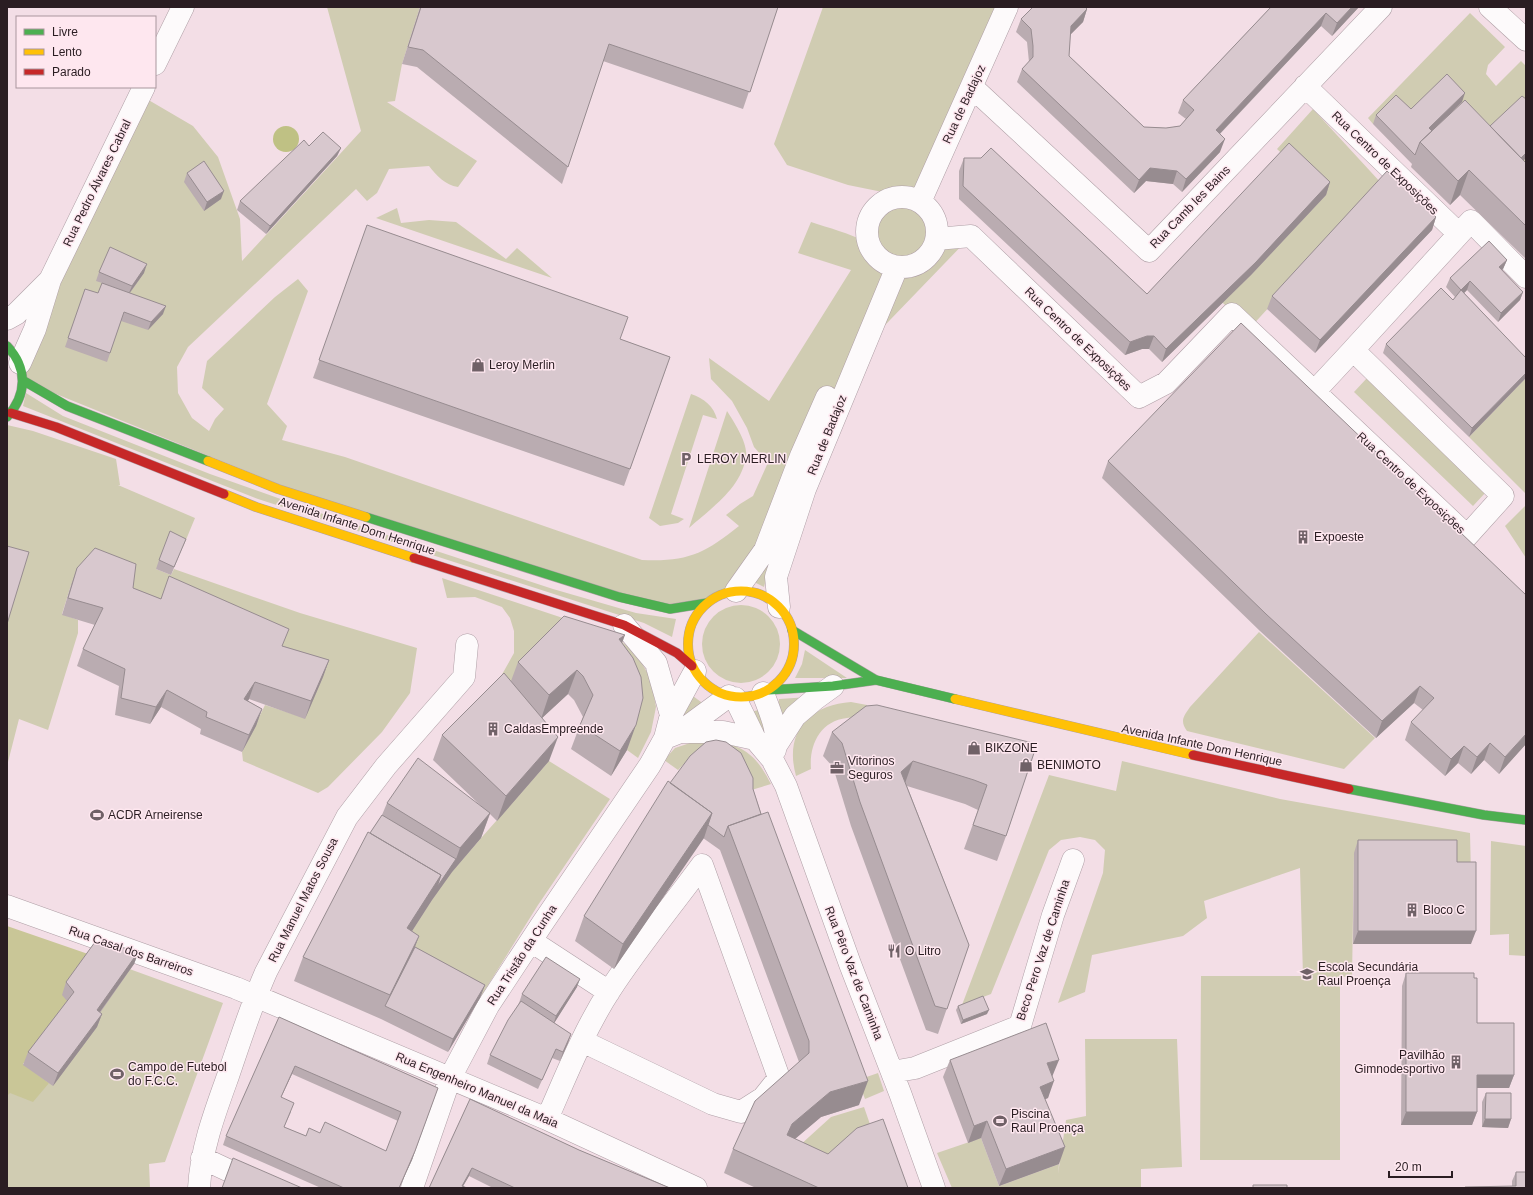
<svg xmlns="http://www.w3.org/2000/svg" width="1533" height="1195" font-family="Helvetica,sans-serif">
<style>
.green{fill:#d0ccb2}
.forest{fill:#c9c697}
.water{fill:#bfc184}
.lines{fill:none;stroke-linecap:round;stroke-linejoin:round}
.street-casing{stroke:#af9fa6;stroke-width:23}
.fast-casing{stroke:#af9fa6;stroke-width:10}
.slow-casing{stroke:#af9fa6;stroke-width:10}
.jam-casing{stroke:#af9fa6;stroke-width:10}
.street{stroke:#fdfafb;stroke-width:22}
.fast{stroke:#4caf50;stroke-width:9}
.slow{stroke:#ffc107;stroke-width:9}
.jam{stroke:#c62828;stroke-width:9}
.wall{fill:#baacb1;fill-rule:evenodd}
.shaded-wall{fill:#978c90}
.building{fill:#d8c8ce;stroke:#978c90;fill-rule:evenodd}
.labels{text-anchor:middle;stroke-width:3;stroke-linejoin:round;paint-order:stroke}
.street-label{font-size:12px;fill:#2a1d22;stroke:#fee7ef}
.poi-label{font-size:12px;fill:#2a1d22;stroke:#fee7ef;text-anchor:start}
</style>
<rect width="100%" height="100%" fill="#f3dee6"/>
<path class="green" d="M327 7H420L402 64 395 101 387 102 477 161 458 187C445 185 437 176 429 166L389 169 377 193 367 201 356 189 188 347 177 367 178 393 192 418 209 431 215 419 224 409 202 388 207 361 275 297 298 279 308 291 267 404 287 426 282 440 345 457 642 560C687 562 704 554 739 526L726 515 740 504 753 496 770 458 761 455 754 447 747 428 732 401 711 379 709 358 769 401 851 270 798 253 811 222C829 228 849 233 866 242 871 244 873 254 878 259 897 276 924 265 935 245L971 236 863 348 769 568 764 587 754 582 776 518 726 593 716 598 670 609 335 507 24 381 35 329 140 95 193 126 218 157 240 219 242 261 361 131Z
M823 7H1007L912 198 848 185 787 165 774 144Z
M1470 13 1505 47 1488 65 1486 74 1496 86 1521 61 1526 66V198L1426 137 1462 102 1407 118 1373 124 1368 118Z
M1313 109 1382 184 1249 329 1222 302 1325 194 1277 149Z
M871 232a31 31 0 1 1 62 0a31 31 0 1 1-62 0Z
M397 208 401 223 429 220 456 222 506 259 517 248 552 278 376 218Z
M1367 378 1486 492 1473 506 1354 392Z
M1526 378V494L1469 437Z
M26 393 63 416 210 474 323 514 553 589 636 613 676 619 672 637 644 623 258 499 23 406Z
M691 394C704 398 714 407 717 419L703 415 671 514 684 519 678 523 660 526 649 518Z
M727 411C734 422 748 443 746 456 742 488 711 508 689 528Z
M7 425 33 431 116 459 120 485H118L195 518 183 547 156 569 171 575 174 569 300 613 417 648 410 693 382 732 328 787 318 793 243 761 242 752 265 705 305 718 154 616 71 585 62 614 78 620V633L48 730 19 719 7 766Z
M1526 505V558L1505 526Z
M442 578 614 635 637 655 651 679 656 707 651 732 638 758 627 750 632 701 509 687 500 678 514 653V631L510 618 502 607 475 597 447 598Z
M702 644a39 39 0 1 1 78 0a39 39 0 1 1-78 0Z
M1259 632 1375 738 1344 769 1187 731C1180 721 1183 717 1190 707Z
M805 650 847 678H795L802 664Z
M689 693 705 705 672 727Z
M809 697 779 732 777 712 779 699Z
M851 702 867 705 863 719C858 719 852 717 847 718 820 721 809 745 811 769L796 776C784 733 808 705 851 702Z
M763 709 766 743 750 712Z
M716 739C747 749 756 755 771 784L748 791 685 763 678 770 664 760 675 748 690 743Z
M549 761 610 799 538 905 480 998 398 953 445 879Z
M1122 761 1280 799 1470 833 1471 875 1354 853 1352 978 1340 976V1160H1200L1201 976H1303L1300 868 1204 901 1207 918 1183 936 1092 955 1085 992 1058 1003 1103 873 1105 850 1095 840 1080 837 1061 840 1049 850 991 994 962 1005 1049 775 1116 791Z
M1491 841 1526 846V956L1509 955V934L1490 935Z
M91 955 223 1003 165 1162 149 1164 150 1188H7V1096L9 1093 49 1083 23 1065 70 1004 62 995Z
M1085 1039H1177L1182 1167 1141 1169V1188H952L937 1153 981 1138 999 1186 1059 1164 1058 1174 1066 1120 1086 1116Z
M878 1073 884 1091 865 1099 858 1080Z
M864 1107 872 1130 819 1177 788 1156 831 1117Z"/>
<path class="forest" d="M7 926 91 955 70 1005 23 1064 49 1083 33 1102 10 1093 7 1096Z"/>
<path class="water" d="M273 139a13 13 0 1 1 26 0a13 13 0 1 1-26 0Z"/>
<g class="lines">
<g class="street-casing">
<path id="street" d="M1490 7 1526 40
M155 64 183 7
M972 87 1149 251 1381 7
M867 232a35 35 0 1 1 70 0a35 35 0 1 1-70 0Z
M920 202 1007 7
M1459 234 1471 221 1526 277
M936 239 971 236 1139 397 1166 383 1232 314 1467 536 1503 496 1353 350 1459 234 1305 86
M7 319 16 314 48 282
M20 363 35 329 50 280 144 87
M1314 392 1353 350
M736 591 765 550 801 456 827 397
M779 607 776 577 805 489 897 267
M624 625 656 663 671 715
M763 693C769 710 780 732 775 750
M735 698 755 739 772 759 786 786 850 964 900 1093 934 1188
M680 732H723L755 739
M665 738 680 732 729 696
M777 744 795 716 815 699 833 686
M7 906 236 988 547 1119 696 1188
M531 941 609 992
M892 1072 915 1068 1020 1026 1053 915 1073 860
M547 1119C566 1076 584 1030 610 990 638 947 671 907 702 865L779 1078 763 1098 741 1112 713 1104 582 1041
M202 1158 266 1188
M199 1188C201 1149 215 1112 228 1076 240 1041 251 1006 266 972L347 817 386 766 464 677 467 645
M412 1188 450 1078 488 1006 542 924 650 765 665 738 671 715 695 671"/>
</g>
<g class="fast-casing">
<path id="fast" d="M7 346C28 368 27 395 7 417
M24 381 67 406 208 461
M366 517 619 597 670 609 707 603
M792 630 876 680 955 699
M769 690 833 686 876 680
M1349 789 1484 815 1526 820"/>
</g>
<g class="slow-casing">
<path id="slow" d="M208 461 278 489 366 517
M224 494 256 507 414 558
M688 644a53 53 0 1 1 106 0a53 53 0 1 1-106 0Z
M955 699 1193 755"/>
</g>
<g class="jam-casing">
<path id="jam" d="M11 413 56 427 224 494
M414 558 624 625 677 653 692 666
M1193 755 1349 789"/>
</g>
<use href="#street" class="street"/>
<use href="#fast" class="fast"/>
<use href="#slow" class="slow"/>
<use href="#jam" class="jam"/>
</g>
<path class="wall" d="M420 7H778L743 109 603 61 562 184 417 67 402 64Z
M1271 7H1359L1332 36 1321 26 1220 134V152L1182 192 1173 184 1146 181 1134 193 1017 82 1022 69 1029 62 1027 42 1016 32 1021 19 1087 9 1083 22 1070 35 1069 56 1144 127 1166 128 1180 126 1186 119 1178 113 1183 100Z
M1462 102 1432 131 1523 161 1526 163V259L1460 195 1450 205 1411 167 1412 164 1373 124 1376 115Z
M309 146 341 148 337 156 266 234 237 210 240 201Z
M964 158H981L1147 294 1330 182 1326 195 1251 275 1162 362 1149 349H1142L1125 355 959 199V171Z
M187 173 221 199 204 211 184 182Z
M1436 217 1432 230 1315 353 1267 309 1272 296Z
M367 225 620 339 670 357 624 486 313 378Z
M1507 260 1503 269 1502 270 1523 292 1520 300 1498 322 1467 290 1464 293 1526 358 1469 437 1383 353 1386 344 1453 300 1455 297 1446 287 1450 278Z
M99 272 144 273 130 293 163 314 148 330 121 321 107 362 65 347 85 289 98 293 102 283 96 281Z
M1108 461 1526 595V744L1499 774 1484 760 1471 774 1458 763 1445 776 1405 740 1411 722 1423 710 1414 703 1376 738 1260 631 1102 478Z
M186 539 171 575 156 569 159 560Z
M77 568 133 588 283 646 329 660 323 677 305 719 249 699 248 701 262 709 256 726 242 752 200 734 201 729 161 707 150 724 115 715 119 686 77 666 83 649 95 625 62 615 71 585Z
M622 643 627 750 611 776 571 749 583 717 574 700 568 694 542 718 549 761 497 821 490 814 481 838 452 872 432 900 412 931 419 936 415 947 485 985 480 998 448 1052 381 1019 294 981 303 957 370 833 382 815 387 803 483 808 433 760 442 735 511 681 518 662Z
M832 732 1037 744 1006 836 997 861 964 849 978 810 965 804 907 786 969 945 938 1034 926 1030 851 826 833 767 823 756Z
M670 783 753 789 859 1105 821 1117 795 1139 828 1154 908 1188H756L724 1173 733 1149 799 1062 720 850 703 838 614 969 575 941 584 916Z
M1358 840 1457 862 1471 944H1353L1354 853Z
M139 951 134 964 100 1013 102 1014 97 1027 53 1086 23 1065 28 1052 67 1001 62 995 66 982Z
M1406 973 1474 978 1477 1023 1514 1075 1509 1088H1477V1112L1472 1125H1401L1402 986Z
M577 987 554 1023 571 1034 568 1043 560 1061 552 1058 538 1089 487 1064 490 1055 519 1003 522 994Z
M958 1006 987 1014 961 1024 956 1010Z
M279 1017 438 1088 412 1160 399 1188H321L223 1145 226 1136ZM292 1074 398 1121 386 1151 320 1133 306 1136 284 1127 291 1112 281 1097Z
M950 1060 1052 1077 1048 1098 1045 1099 1059 1164 999 1186 981 1138 968 1143 943 1077Z
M1486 1093 1511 1119 1508 1128 1482 1127V1102Z
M470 1099 579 1150 670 1188H493L469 1176 463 1186 429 1188Z
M1516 1172 1526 1188H1465V1187L1512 1186V1181Z"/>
<path class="shaded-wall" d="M1352 7H1359L1332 36 1337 23Z
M1087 9 1083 22 1066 39 1071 26Z
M1326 13 1321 26 1211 143 1216 130Z
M1465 93 1462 102 1426 137 1429 128Z
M1225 139 1220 152 1182 192 1186 179Z
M341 148 337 156 266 234 270 226Z
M1526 153V158L1513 171 1517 162Z
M1150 168 1177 171 1173 184 1146 181 1134 193 1139 180Z
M1469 170 1460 195 1450 205 1458 181Z
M1330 182 1326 195 1251 275 1162 362 1166 349Z
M224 191 221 199 204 211 207 202Z
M1436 217 1432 230 1315 353 1320 340Z
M1507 260 1503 269 1496 276 1499 267Z
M147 264 144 273 128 295 132 286Z
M1470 281 1467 290 1458 299 1461 290Z
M1523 292 1520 300 1498 322 1501 313Z
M166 306 163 314 148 330 151 322Z
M1147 336H1154L1149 349H1142L1125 355 1130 342Z
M1526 373V378L1469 437 1472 428Z
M625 635 616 660 619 639Z
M329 660 323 677 305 719 311 701Z
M577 670 568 694 541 719 549 695Z
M255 682 249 699 238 716 244 699Z
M1420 686 1414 703 1376 738 1382 721Z
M167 690 161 707 150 724 156 707Z
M262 709 256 726 242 752 249 735Z
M636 725 627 750 611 776 620 751Z
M1526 734V744L1499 774 1505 757Z
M558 737 549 761 497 821 506 796Z
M1490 743 1484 760 1471 774 1477 757Z
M1464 746 1458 763 1445 776 1451 759Z
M913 761 904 786 901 772Z
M490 813 481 838 452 872 432 900 398 953 407 928 441 875 456 859 460 848Z
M712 813 704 838 614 969 623 944Z
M1358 931H1476L1471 944H1353Z
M419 936 410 960 385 1006 390 995Z
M139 951 134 964 92 1023 97 1010Z
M580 979 577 987 553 1025 556 1016Z
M485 985 480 998 448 1052 453 1039Z
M989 1010 987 1014 961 1024 963 1020Z
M102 1014 97 1027 53 1086 58 1073Z
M571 1034 568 1043 560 1061 563 1052Z
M1059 1060 1052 1077 1047 1063Z
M295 1066 292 1074 277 1106 281 1097Z
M1477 1075H1514L1509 1088H1472Z
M868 1081 859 1105 821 1117 783 1149 787 1135 792 1124 830 1092Z
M1054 1081 1048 1098 1034 1104 1040 1087Z
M1406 1112H1477L1472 1125H1401Z
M1485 1119H1511L1508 1128 1482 1127Z
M987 1121 981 1138 968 1143 974 1126Z
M1065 1147 1059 1164 999 1186 1006 1169Z
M415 1151 412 1160 399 1188Z
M472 1168 469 1176 462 1188V1186Z"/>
<path class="building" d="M421 7H778L750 92 609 44 568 167 423 50 408 47Z
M1033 7H1085L1087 9 1071 26 1069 56 1144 127 1166 128 1180 126 1194 110 1183 100 1271 7H1352L1337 23 1326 13 1216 130 1225 139 1186 179 1177 171 1150 168 1139 180 1022 69 1033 57V46L1031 29 1021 19Z
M1447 74 1465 93 1429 128 1432 131 1420 142 1415 155 1376 115 1396 95 1411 109Z
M1522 96 1526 99V153L1521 158 1490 126Z
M1465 100 1526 163V226L1469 170 1458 181 1420 142Z
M323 132 341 148 270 226 240 201 304 140 309 146Z
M1289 143 1330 182 1256 262 1166 349 1154 336H1147L1130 342 963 186 964 158H981L991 148 1147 294Z
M204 161 224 191 207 202 187 173Z
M1387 171 1436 217 1320 340 1272 296Z
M367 225 628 317 620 339 670 357 630 469 319 360Z
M1489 241 1507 260 1499 267 1523 292 1501 313 1470 281 1461 290 1450 278Z
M110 247 147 264 132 286 99 272Z
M102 283 166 306 151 322 124 312 110 353 68 338 85 289 98 293Z
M1441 288 1453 300 1461 290 1526 358V373L1472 428 1386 344Z
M1241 323 1526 595V734L1505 757 1490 743 1477 757 1464 746 1451 759 1411 722 1434 698 1420 686 1382 721 1266 614 1108 461Z
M170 531 186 539 174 567 159 560Z
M7 546 29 552 7 624Z
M95 548 136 564 133 588 161 599 169 576 289 629 282 646 329 660 311 701 255 682 244 699 262 709 249 735 206 717 207 712 167 690 156 707 121 698 125 669 83 649 103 608 68 598 77 568Z
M564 616 625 635 619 639 633 658 641 677 643 698 636 725 620 751 580 725 593 695 583 676 577 670 549 695 518 662Z
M504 673 558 737 506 796 442 735Z
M877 705 1037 744 1006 836 973 825 987 785 974 780 913 761 901 772 969 945 947 1009 935 1006 860 802 842 743 832 732 866 706Z
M716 740 726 742 741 753 753 778V789L761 814 728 826 724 837 708 825 712 813 670 783 690 756 706 742Z
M418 758 490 813 460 848 387 803Z
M668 781 712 813 623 944 584 916Z
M768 812 868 1081 830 1092 792 1124 787 1135 828 1154 857 1128 883 1119 908 1188H819L733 1149 755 1101 809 1053V1041L728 826Z
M382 815 456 859 437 887 441 875 370 833Z
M368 832 441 875 407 928 419 936 390 995 303 957Z
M1358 840H1457V862H1476V931H1358Z
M95 942 139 951 97 1010 102 1014 58 1073 28 1052 74 992 66 982Z
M415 947 485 985 453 1039 385 1006Z
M546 957 580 979 556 1016 522 994Z
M1406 973H1474V978H1477V1023H1514V1075H1477V1112H1406Z
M983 996 989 1010 963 1020 958 1006Z
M521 1001 571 1034 563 1052 556 1049 542 1080 490 1055 508 1020Z
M279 1017 438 1088 415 1151 399 1188H344L226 1136ZM295 1066 401 1112 386 1151 325 1122 320 1133 309 1128 306 1136 284 1127 294 1103 281 1097Z
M1046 1023 1059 1060 1047 1063 1054 1081 1040 1087 1065 1147 1006 1169 987 1121 974 1126 950 1060Z
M1486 1093H1511V1119H1485Z
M470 1099 579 1150 670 1188H515L472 1168 462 1186 467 1188H429Z
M233 1158 302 1188H222Z
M1516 1172H1526V1188H1465V1187L1516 1186Z
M1253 1185H1287V1188H1253Z"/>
<defs>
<g id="shop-bare" transform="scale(1.08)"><path d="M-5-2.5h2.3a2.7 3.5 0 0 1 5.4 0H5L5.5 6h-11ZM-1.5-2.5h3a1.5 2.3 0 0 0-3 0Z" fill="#706167" stroke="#fee7ef" stroke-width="2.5" paint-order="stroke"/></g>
<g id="parking-bare" transform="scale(1.08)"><path d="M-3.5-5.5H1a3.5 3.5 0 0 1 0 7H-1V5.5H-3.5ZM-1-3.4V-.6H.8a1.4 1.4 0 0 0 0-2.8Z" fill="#706167" stroke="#fee7ef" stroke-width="2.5" paint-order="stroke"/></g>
<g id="building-bare" transform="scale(1.08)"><path d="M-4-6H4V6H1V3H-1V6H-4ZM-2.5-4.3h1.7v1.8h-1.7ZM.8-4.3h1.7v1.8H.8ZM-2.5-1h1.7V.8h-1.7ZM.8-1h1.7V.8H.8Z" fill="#706167" stroke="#fee7ef" stroke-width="2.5" paint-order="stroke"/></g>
<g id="office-bare" transform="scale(1.08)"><path d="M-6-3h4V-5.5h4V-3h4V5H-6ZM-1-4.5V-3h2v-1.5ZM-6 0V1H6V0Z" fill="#706167" stroke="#fee7ef" stroke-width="2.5" paint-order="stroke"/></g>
<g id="stadium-bare" transform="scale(1.08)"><path d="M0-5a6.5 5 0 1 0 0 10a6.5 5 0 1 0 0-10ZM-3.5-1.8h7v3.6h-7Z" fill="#706167" stroke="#fee7ef" stroke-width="2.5" paint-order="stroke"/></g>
<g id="restaurant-bare" transform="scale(1.08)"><path d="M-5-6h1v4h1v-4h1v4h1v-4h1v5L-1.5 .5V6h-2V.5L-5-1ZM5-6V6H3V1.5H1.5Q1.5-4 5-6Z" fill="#706167" stroke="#fee7ef" stroke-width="2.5" paint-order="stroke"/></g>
<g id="school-bare" transform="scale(1.08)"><path d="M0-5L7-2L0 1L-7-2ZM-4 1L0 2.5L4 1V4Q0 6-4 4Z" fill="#706167" stroke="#fee7ef" stroke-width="2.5" paint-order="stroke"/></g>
</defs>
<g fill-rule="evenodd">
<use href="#shop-bare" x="478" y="365"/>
<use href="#parking-bare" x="686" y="459"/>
<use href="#building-bare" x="1303" y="537"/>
<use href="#building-bare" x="493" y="729"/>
<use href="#shop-bare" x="974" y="748"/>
<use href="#shop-bare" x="1026" y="765"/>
<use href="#office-bare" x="837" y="768"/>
<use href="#stadium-bare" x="97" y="815"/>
<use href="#building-bare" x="1412" y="910"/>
<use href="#restaurant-bare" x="894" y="951"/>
<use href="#school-bare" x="1307" y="974"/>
<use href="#building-bare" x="1456" y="1062"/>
<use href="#stadium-bare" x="117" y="1074"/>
<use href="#stadium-bare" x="1000" y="1121"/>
</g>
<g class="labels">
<g class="street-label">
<text transform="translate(964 104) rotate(-65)" y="4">Rua de Badajoz</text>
<text transform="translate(1385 163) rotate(44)" y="4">Rua Centro de Exposições</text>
<text transform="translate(97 183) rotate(-64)" y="4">Rua Pedro Álvares Cabral</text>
<text transform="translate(1190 207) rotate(-46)" y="4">Rua Camb les Bains</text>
<text transform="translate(1078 339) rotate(44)" y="4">Rua Centro de Exposições</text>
<text transform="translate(827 435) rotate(-68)" y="4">Rua de Badajoz</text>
<text transform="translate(1411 483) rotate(43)" y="4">Rua Centro de Exposições</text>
<text transform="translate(357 526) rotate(18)" y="4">Avenida Infante Dom Henrique</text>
<text transform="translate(1202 745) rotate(12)" y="4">Avenida Infante Dom Henrique</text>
<text transform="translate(303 900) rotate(-63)" y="4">Rua Manuel Matos Sousa</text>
<text transform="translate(1043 950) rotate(-72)" y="4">Beco Pero Vaz de Caminha</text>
<text transform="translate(131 951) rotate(19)" y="4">Rua Casal dos Barreiros</text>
<text transform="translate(522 955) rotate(-57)" y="4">Rua Tristão da Cunha</text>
<text transform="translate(854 973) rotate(69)" y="4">Rua Pêro Vaz de Caminha</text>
<text transform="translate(477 1090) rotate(23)" y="4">Rua Engenheiro Manuel da Maia</text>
</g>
<g class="poi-label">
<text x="489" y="369">Leroy Merlin</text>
<text x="697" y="463">LEROY MERLIN</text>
<text x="1314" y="541">Expoeste</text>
<text x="504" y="733">CaldasEmpreende</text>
<text x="985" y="752">BIKZONE</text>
<text x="848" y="765">Vitorinos<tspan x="848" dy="14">Seguros</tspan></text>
<text x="1037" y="769">BENIMOTO</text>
<text x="108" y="819">ACDR Arneirense</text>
<text x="1423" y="914">Bloco C</text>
<text x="905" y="955">O Litro</text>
<text x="1318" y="971">Escola Secundária<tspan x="1318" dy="14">Raul Proença</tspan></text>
<text x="1445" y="1059" text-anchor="end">Pavilhão<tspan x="1445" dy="14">Gimnodesportivo</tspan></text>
<text x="128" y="1071">Campo de Futebol<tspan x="128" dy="14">do F.C.C.</tspan></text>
<text x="1011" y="1118">Piscina<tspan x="1011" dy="14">Raul Proença</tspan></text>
</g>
</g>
<rect width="1533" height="1195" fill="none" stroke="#2a1d22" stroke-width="16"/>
<rect x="16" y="16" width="140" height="72" fill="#fee7ef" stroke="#a9969d"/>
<rect x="24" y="29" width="20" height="6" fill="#4caf50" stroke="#a9969d"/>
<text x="52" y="36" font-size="12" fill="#2a1d22">Livre</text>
<rect x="24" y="49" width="20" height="6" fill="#ffc107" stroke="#a9969d"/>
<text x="52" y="56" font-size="12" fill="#2a1d22">Lento</text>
<rect x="24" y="69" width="20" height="6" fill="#c62828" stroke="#a9969d"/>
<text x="52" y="76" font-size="12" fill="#2a1d22">Parado</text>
<path d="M1389 1171v6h63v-6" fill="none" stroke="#2a1d22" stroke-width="2"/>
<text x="1395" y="1171" font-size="12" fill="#2a1d22" stroke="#fee7ef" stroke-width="3" paint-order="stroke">20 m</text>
</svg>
